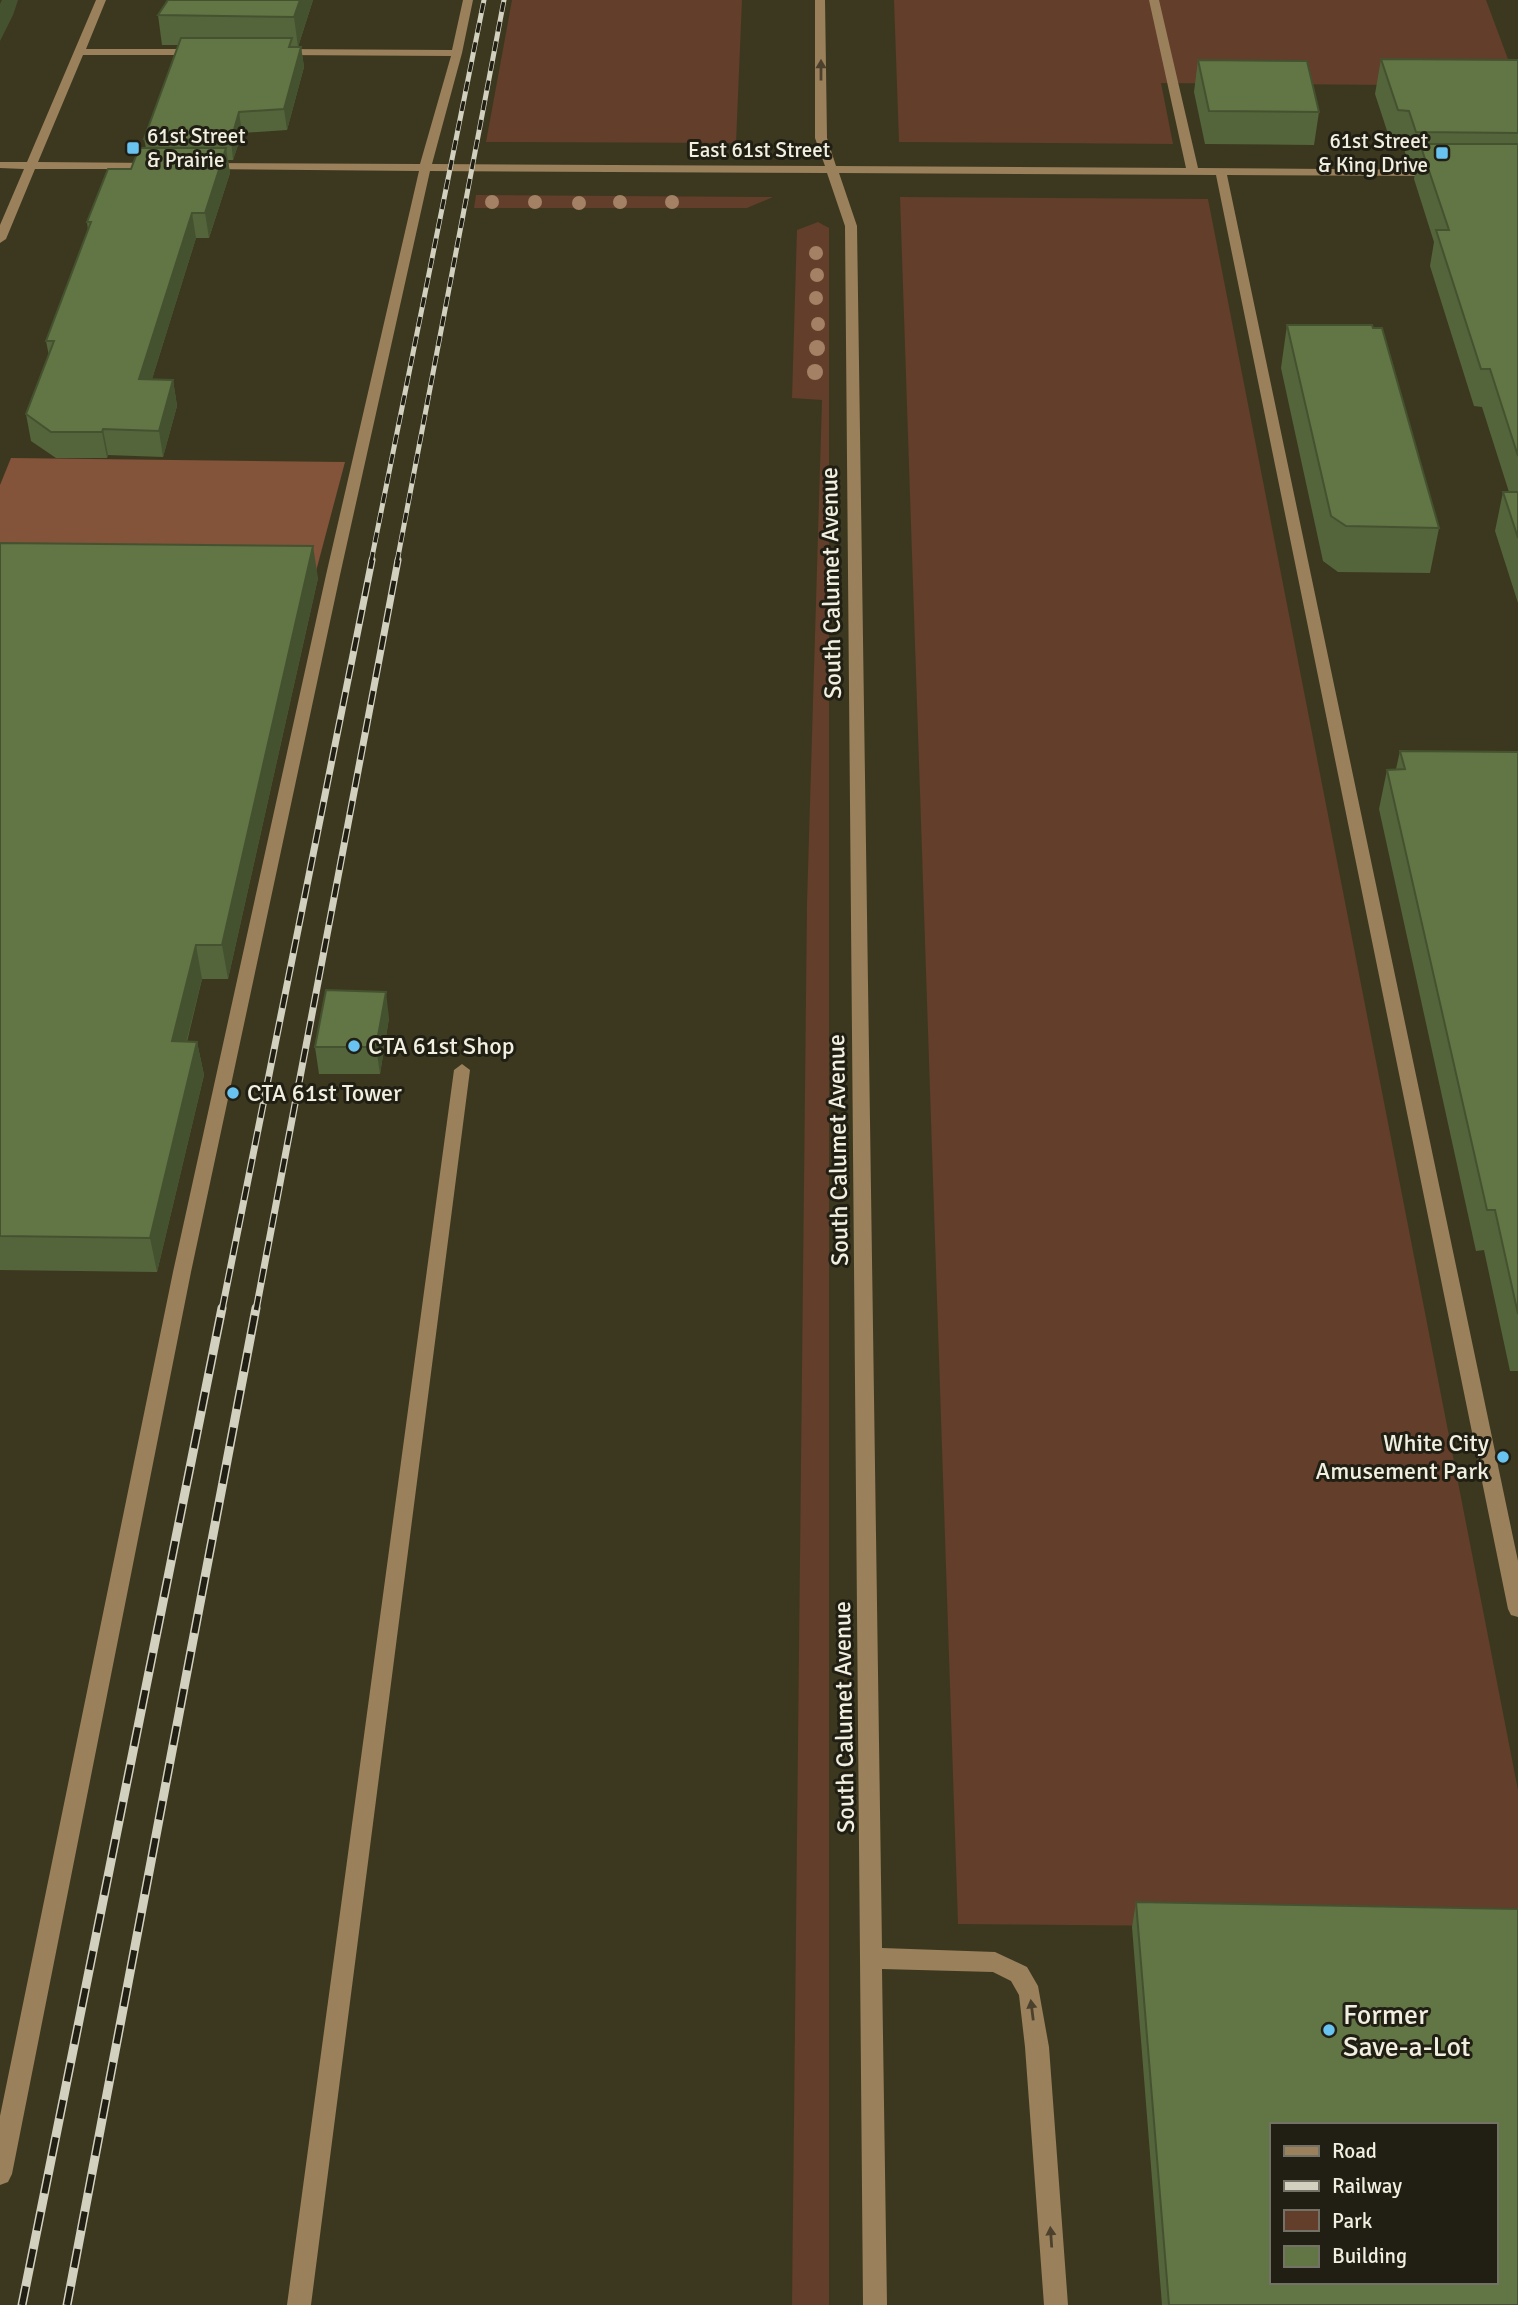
<svg xmlns="http://www.w3.org/2000/svg" width="1518" height="2305" font-family="Signika,sans-serif">
<style>
.green{fill:#623e2b}
.forest{fill:#83533a}
.lines{fill:none;stroke-linecap:round;stroke-linejoin:round}
.minor{fill:#9b805c;fill-rule:evenodd}
.rail-far2-casing{stroke:#d2d0bf;stroke-width:5}
.rail-far1-casing{stroke:#d2d0bf;stroke-width:7}
.rail-casing{stroke:#d2d0bf;stroke-width:9}
.rail-far2{stroke:#211f14;stroke-width:3.5;stroke-dasharray:10;stroke-linecap:butt}
.rail-far1{stroke:#211f14;stroke-width:4.5;stroke-dasharray:14;stroke-linecap:butt}
.rail{stroke:#211f14;stroke-width:6;stroke-dasharray:19;stroke-linecap:butt}
.tree{fill:#a48064}
.wall{fill:#54653b}
.shaded-wall{fill:#455230}
.building{fill:#627545;stroke:#455230;stroke-width:2;fill-rule:evenodd}
.oneway{fill:#4c412d}
.poi-dot{fill:#69c3f1;stroke:#211f14;stroke-width:2.5}
.labels{text-anchor:middle;stroke-width:6;stroke-linejoin:round;paint-order:stroke}
.far-poi-label{font-size:21px;fill:#f1efe0;stroke:#211f14;text-anchor:start}
.far-street-label{font-size:21px;fill:#f1efe0;stroke:#211f14}
.street-label{font-size:24px;fill:#f1efe0;stroke:#211f14}
.poi-label{font-size:24px;fill:#f1efe0;stroke:#211f14;text-anchor:start}
.near-poi-label{font-size:28px;fill:#f1efe0;stroke:#211f14;text-anchor:start}
</style>
<rect width="100%" height="100%" fill="#3c381f"/>
<path class="green" d="M512 0H742L736 143 486 142Z
M894 0H1486L1518 86 1161 83 1173 144 899 142Z
M476 195 773 197 747 208H474Z
M900 197 1208 199 1518 1790V1929L958 1924Z
M818 222 829 228V2305H792L807 904 822 400 792 398 797 230Z"/>
<path class="forest" d="M11 458 345 462 315 575 0 571V485Z"/>
<g class="lines">
<path class="minor" d="M96 0H106L86 49H198L203 52 198 55H83L38 162 154 163 160 166 154 169H35L6 239 0 243V225L24 169 0 168V162H27Z
M463 0H473L462 53 432 164 825 166 815 138V0H825L827 138 836 166 1186 168 1149 0H1159L1198 168 1438 170 1444 173 1438 176 1227 175 1518 1561V1617L1511 1615 1508 1609 1216 175 839 173 857 226 882 1948 995 1952 1027 1967 1038 1986 1049 2047 1068 2305H1044L1025 2047 1019 1995 1011 1981 993 1972 882 1969 887 2305H863L845 226 827 173 430 171 340 575 191 1272 12 2174 8 2182 0 2185V2116L173 1272 326 575 419 171 206 169 200 166 206 163 420 164 451 56 279 55 274 52 279 49 452 50Z
M462 1064 470 1070 311 2305H287L454 1070Z"/>
<g class="rail-far2-casing">
<path id="rail-far2" d="M371 562 484 0
M397 562 504 0"/>
</g>
<g class="rail-far1-casing">
<path id="rail-far1" d="M222 1310 372 560
M256 1310 398 560"/>
</g>
<g class="rail-casing">
<path id="rail" d="M22 2305 222 1308
M67 2305 256 1308"/>
</g>
<use href="#rail-far2" class="rail-far2"/>
<use href="#rail-far1" class="rail-far1"/>
<use href="#rail" class="rail"/>
</g>
<g class="tree">
<circle cx="492" cy="202" r="7"/>
<circle cx="535" cy="202" r="7"/>
<circle cx="620" cy="202" r="7"/>
<circle cx="672" cy="202" r="7"/>
<circle cx="579" cy="203" r="7"/>
<circle cx="816" cy="253" r="7"/>
<circle cx="817" cy="275" r="7"/>
<circle cx="816" cy="298" r="7"/>
<circle cx="818" cy="324" r="7"/>
<circle cx="817" cy="348" r="8"/>
<circle cx="815" cy="372" r="8"/>
</g>
<path class="wall" d="M313 0 298 47H301L304 67 287 130 242 133 233 160H228L230 173 209 238H196L152 379 173 380 177 406 163 457 108 455 107 458H56L31 441 26 414 49 356 46 341 88 230 87 222 131 169 146 148 144 139 179 45H162L158 15Z
M1381 59 1518 60V603L1495 531 1503 492H1509L1482 407 1474 406 1430 266 1434 242 1414 179 1416 168H1410L1403 146H1392L1375 94Z
M1198 60 1319 112 1314 145 1205 144 1194 92Z
M1287 325 1439 528 1430 573 1338 572 1323 561 1281 368Z
M0 543 318 578 228 979H202L187 1042H197L204 1075 157 1272 0 1270Z
M1400 751 1518 752V1371H1510L1484 1250 1476 1251 1379 809 1387 770 1396 769Z
M389 1018 380 1074H319L315 1047Z
M1136 1902 1518 2305H1162L1132 1927Z"/>
<path class="shaded-wall" d="M2 0H18L13 15 0 41V4Z
M300 0H313L298 47 294 17Z
M301 47 304 67 287 130 284 109Z
M239 112 242 133 233 160 231 140Z
M226 148 230 173 209 238 205 213Z
M192 213 196 238 144 405 139 379Z
M173 380 177 406 163 457 159 431Z
M103 429 108 455 107 458 102 432Z
M313 546 318 578 228 979 222 945Z
M196 945 202 979 178 1075 172 1041Z
M386 992 389 1018 380 1074 376 1047Z
M197 1042 204 1075 157 1272 150 1238Z"/>
<path class="building" d="M168 0H300L294 17 158 15Z
M181 38H292L289 47H301L284 109 239 112 231 140 144 139Z
M1381 59 1518 60V133L1416 132 1409 111 1398 110Z
M1198 60 1307 61 1319 112 1209 111Z
M1420 144H1518V456L1490 369H1481L1436 230H1449Z
M139 148H226L205 213H192L139 379 173 380 159 431 103 429 102 432H51L26 414 54 341H46L91 222H87L108 169H131Z
M1287 325H1372L1373 328H1382L1439 528 1346 526 1331 516Z
M1503 492H1518V538Z
M0 543 313 546 222 945H196L172 1041 197 1042 150 1238 0 1236Z
M1400 751 1518 752V1314L1495 1210H1487L1387 770 1405 769Z
M326 990 386 992 376 1047H315Z
M1136 1902 1518 1909V2305H1169ZM1271 2125H1495V2282H1271Z"/>
<defs><path id="oneway-solid" d="M-6-.8H1V-3.2L6.5 0L1 3.2V.8H-6Z" transform="scale(1.75)"/></defs>
<g class="oneway">
<use href="#oneway-solid" transform="translate(821 70) rotate(-90)"/>
<use href="#oneway-solid" transform="translate(1032 2010) rotate(-97)"/>
<use href="#oneway-solid" transform="translate(1051 2237) rotate(-94)"/>
</g>
<g class="poi-dot">
<rect x="126" y="141" width="14" height="14" rx="3.5"/>
<rect x="1435" y="146" width="14" height="14" rx="3.5"/>
<circle cx="354" cy="1046" r="7"/>
<circle cx="233" cy="1093" r="7"/>
<circle cx="1503" cy="1457" r="7"/>
<circle cx="1329" cy="2030" r="7"/>
</g>
<g class="labels">
<g class="far-poi-label">
<text x="147" y="143">61st Street<tspan x="147" dy="24">&amp; Prairie</tspan></text>
<text x="1428" y="148" text-anchor="end">61st Street<tspan x="1428" dy="24">&amp; King Drive</tspan></text>
</g>
<g class="far-street-label">
<text x="759" y="157">East 61st Street</text>
</g>
<g class="street-label">
<text transform="translate(831 583) rotate(-91)" y="8">South Calumet Avenue</text>
<text transform="translate(838 1150) rotate(-91)" y="8">South Calumet Avenue</text>
<text transform="translate(844 1717) rotate(-91)" y="8">South Calumet Avenue</text>
</g>
<g class="poi-label">
<text x="368" y="1054">CTA 61st Shop</text>
<text x="247" y="1101">CTA 61st Tower</text>
<text x="1489" y="1451" text-anchor="end">White City<tspan x="1489" dy="28">Amusement Park</tspan></text>
</g>
<g class="near-poi-label">
<text x="1343" y="2024">Former<tspan x="1343" dy="32">Save-a-Lot</tspan></text>
</g>
</g>
<rect x="1270" y="2123" width="228" height="161" fill="#211f14" stroke="#747266" stroke-width="2"/>
<rect x="1284" y="2146" width="35" height="10" fill="#9b805c" stroke="#747266" stroke-width="2"/>
<text x="1332" y="2158" font-size="21" fill="#f1efe0">Road</text>
<rect x="1284" y="2181" width="35" height="10" fill="#d2d0bf" stroke="#747266" stroke-width="2"/>
<text x="1332" y="2193" font-size="21" fill="#f1efe0">Railway</text>
<rect x="1284" y="2210" width="35" height="21" fill="#623e2b" stroke="#747266" stroke-width="2"/>
<text x="1332" y="2228" font-size="21" fill="#f1efe0">Park</text>
<rect x="1284" y="2246" width="35" height="21" fill="#627545" stroke="#747266" stroke-width="2"/>
<text x="1332" y="2263" font-size="21" fill="#f1efe0">Building</text>
</svg>
